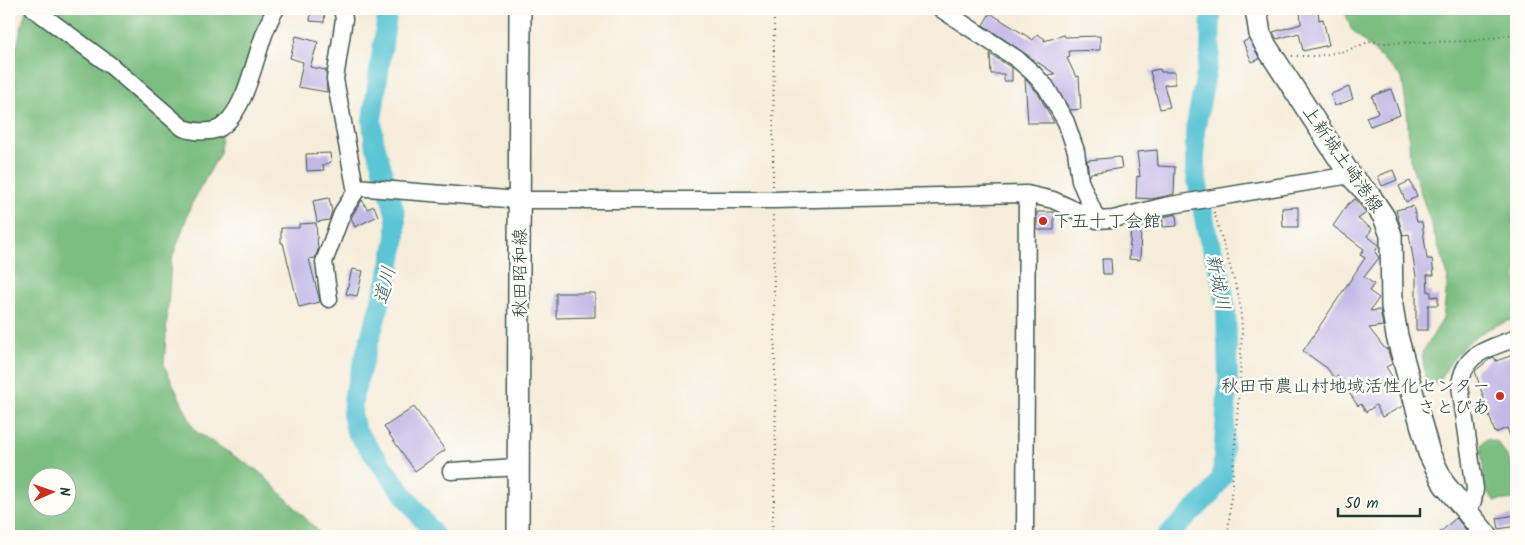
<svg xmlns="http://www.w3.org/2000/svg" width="1525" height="545" font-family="Kalam,'Klee One',sans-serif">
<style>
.forest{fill:#7bbd80;stroke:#4d7d5a;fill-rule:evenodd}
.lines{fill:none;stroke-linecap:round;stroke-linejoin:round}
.river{stroke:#5bc5d5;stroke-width:20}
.building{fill:#c2b8e6}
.minor-casing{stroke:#3f574d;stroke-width:19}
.major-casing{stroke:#3f574d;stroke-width:24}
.path{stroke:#3f574d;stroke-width:2;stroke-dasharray:1 4;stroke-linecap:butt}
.minor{stroke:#fff;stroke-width:16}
.major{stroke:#fff;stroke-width:21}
.poi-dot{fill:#c8321e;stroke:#fdfcf7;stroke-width:2}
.labels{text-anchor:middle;stroke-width:5;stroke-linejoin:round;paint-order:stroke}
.street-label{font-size:18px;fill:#1f3d34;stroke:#fdfcf7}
.poi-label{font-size:18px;fill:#1f3d34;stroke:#fdfcf7;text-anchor:start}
.water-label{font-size:19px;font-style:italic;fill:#2e5f5c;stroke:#fdfcf7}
</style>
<rect width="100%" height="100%" fill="#fdfcf7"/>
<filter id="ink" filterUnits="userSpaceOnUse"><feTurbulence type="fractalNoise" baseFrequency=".02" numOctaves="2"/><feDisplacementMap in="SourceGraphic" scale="10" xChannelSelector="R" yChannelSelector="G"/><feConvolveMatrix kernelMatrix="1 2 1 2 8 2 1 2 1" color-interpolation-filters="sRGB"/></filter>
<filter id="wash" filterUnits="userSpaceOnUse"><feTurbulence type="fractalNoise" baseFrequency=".0096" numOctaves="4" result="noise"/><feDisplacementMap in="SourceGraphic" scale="20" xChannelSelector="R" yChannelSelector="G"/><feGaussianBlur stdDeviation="1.12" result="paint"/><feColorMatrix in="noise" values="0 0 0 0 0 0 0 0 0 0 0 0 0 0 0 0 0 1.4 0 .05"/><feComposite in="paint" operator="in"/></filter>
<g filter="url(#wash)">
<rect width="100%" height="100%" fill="#f6ecda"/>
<path class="forest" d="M26 9H266L234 99 223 116 220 153 191 205 171 262 164 365 195 431 261 473 323 536H9V78ZM38 478H68V508H38Z
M1344 9H1516V319C1479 328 1455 348 1439 383L1426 385 1422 353 1443 319 1448 276 1410 160 1407 111 1402 78 1351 29Z
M1487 439 1498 442 1514 468H1516V499L1495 501 1485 490 1481 444Z"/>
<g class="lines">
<path class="river" d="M388 9 372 120 374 141 396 216V237L390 269 354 394 352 414 356 431 435 536
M1167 536 1210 495 1222 477 1228 378 1226 309 1220 274 1207 233 1195 169V131L1210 53 1211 9"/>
</g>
<g id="blocks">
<path class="building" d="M311 9H325L324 22 310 21Z
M1300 9H1318L1319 20 1323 19 1329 45 1303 51 1299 33 1277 39 1273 32 1301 24Z
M990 13 1033 40 1037 34 1045 39 1044 41 1064 35 1065 37 1100 36V50L1069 51 1070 57 1067 58 1076 77 1079 76 1081 109 1070 110 1048 75 1055 74 983 25Z
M296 36 318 42 310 67 326 70 327 92 298 87 303 62 290 58Z
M1249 39 1260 59 1252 62 1243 42Z
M990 54 1012 68V81H1004V74H991Z
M1160 69 1161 72H1175V84L1164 85 1170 107 1160 109 1150 71Z
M1025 79 1038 93 1054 123H1028Z
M1349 87 1353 99 1335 106 1331 94Z
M1391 89 1400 115 1370 126 1366 117 1378 113 1372 96Z
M1157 150 1158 166 1175 167 1174 194 1152 199 1136 198 1137 176 1140 177 1137 152Z
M330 153 331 162 323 165 324 170 307 171 306 154Z
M1120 157 1122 168 1091 173 1089 176 1087 160Z
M1393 170 1397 180 1382 186 1378 176Z
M1410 181 1417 196 1406 202 1399 186Z
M329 198 332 211 329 220 317 222 313 201Z
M1355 199 1366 213 1358 219 1372 229 1367 236 1379 245 1375 252 1379 258 1364 277 1374 284 1369 291 1379 298 1370 311 1380 310 1383 326 1369 328 1386 350 1387 348 1392 364 1386 367 1397 384 1403 406 1382 417 1376 405 1366 412 1361 404 1358 406 1338 376 1334 378 1327 368 1303 351 1365 258 1360 255 1364 249 1333 226 1348 204Z
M362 200 367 209 374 206 378 216 355 227 351 218Z
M1413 206 1417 222H1422L1427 259H1432L1434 275H1427L1428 292H1431V297L1438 296V305H1428V330H1416V276L1409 234 1403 235 1396 210Z
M1298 207V227H1283L1282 208Z
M1037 212H1054V230H1037Z
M1176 214 1177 226 1163 227V220L1141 226 1140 260 1129 259 1131 225Z
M316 223 318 250 315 258 309 259 320 302 299 307 283 243H281V228H299V224Z
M1102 259H1111L1112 274H1103Z
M352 269 363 271 357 296 346 294Z
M556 293H595V317L556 318Z
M1513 355 1516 364 1515 450 1507 428 1495 433 1475 371 1491 358 1494 357 1496 361Z
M414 407 445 450 415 471 384 427Z
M1516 515V526L1499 529 1497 518Z
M1456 518 1466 530 1459 536H1436Z"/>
</g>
</g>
<g filter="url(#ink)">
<use href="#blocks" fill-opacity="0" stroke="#3f574d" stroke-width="1"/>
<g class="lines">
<g class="minor-casing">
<path id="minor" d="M34 9 110 65 183 128C194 132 215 134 224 125 252 101 256 39 276 9
M342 9 344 19 335 79 355 187 520 200H773L1027 194 1053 200 1097 220 1113 219 1165 206 1350 175
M941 9 1017 59 1033 73 1046 87 1066 122 1076 151 1080 181 1097 220
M329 299 324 262 343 211 358 188
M451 471 518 467
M1464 510 1473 501 1475 489 1460 386C1463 352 1489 349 1516 338
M1025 536 1027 194"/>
</g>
<g class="major-casing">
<path id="major" d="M1256 9 1260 34 1266 46 1350 175 1370 196 1384 217 1391 235 1392 306 1397 336 1429 453 1444 484 1487 536
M518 536 520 9"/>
</g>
<path class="path" d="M1292 56H1315L1346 51 1371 41 1382 43 1474 41 1516 34
M773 186 774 9
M1214 212 1239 297 1242 327 1240 378 1228 536
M772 536 776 455 773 214"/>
<use href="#minor" class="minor"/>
<use href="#major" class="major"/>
</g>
</g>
<g class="poi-dot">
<circle cx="1043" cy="221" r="5"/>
<circle cx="1500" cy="396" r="5"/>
</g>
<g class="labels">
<g class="street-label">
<text transform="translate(1343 159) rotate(55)" y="6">上新城土崎港線</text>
<text transform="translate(520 273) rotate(-90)" y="6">秋田昭和線</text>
</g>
<g class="poi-label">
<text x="1053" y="227">下五十丁会館</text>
<text x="1490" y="392" text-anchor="end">秋田市農山村地域活性化センター<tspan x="1490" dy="21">さとぴあ</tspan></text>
</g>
<g class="water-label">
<text transform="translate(1219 282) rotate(79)" y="7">新城川</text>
<text transform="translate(384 285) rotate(-76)" y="7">道川</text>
</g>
</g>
<rect width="1525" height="545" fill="none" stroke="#fdfcf7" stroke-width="30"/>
<g transform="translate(52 492) rotate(88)"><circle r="24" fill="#fdfcf7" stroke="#a4b0a9"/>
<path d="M0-4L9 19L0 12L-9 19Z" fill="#c8321e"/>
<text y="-8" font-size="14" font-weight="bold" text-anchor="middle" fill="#1f3d34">N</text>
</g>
<path d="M1338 508v8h82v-8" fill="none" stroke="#1f3d34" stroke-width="2.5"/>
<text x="1345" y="508" font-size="15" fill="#1f3d34" stroke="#fdfcf7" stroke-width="4" paint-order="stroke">50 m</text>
</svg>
